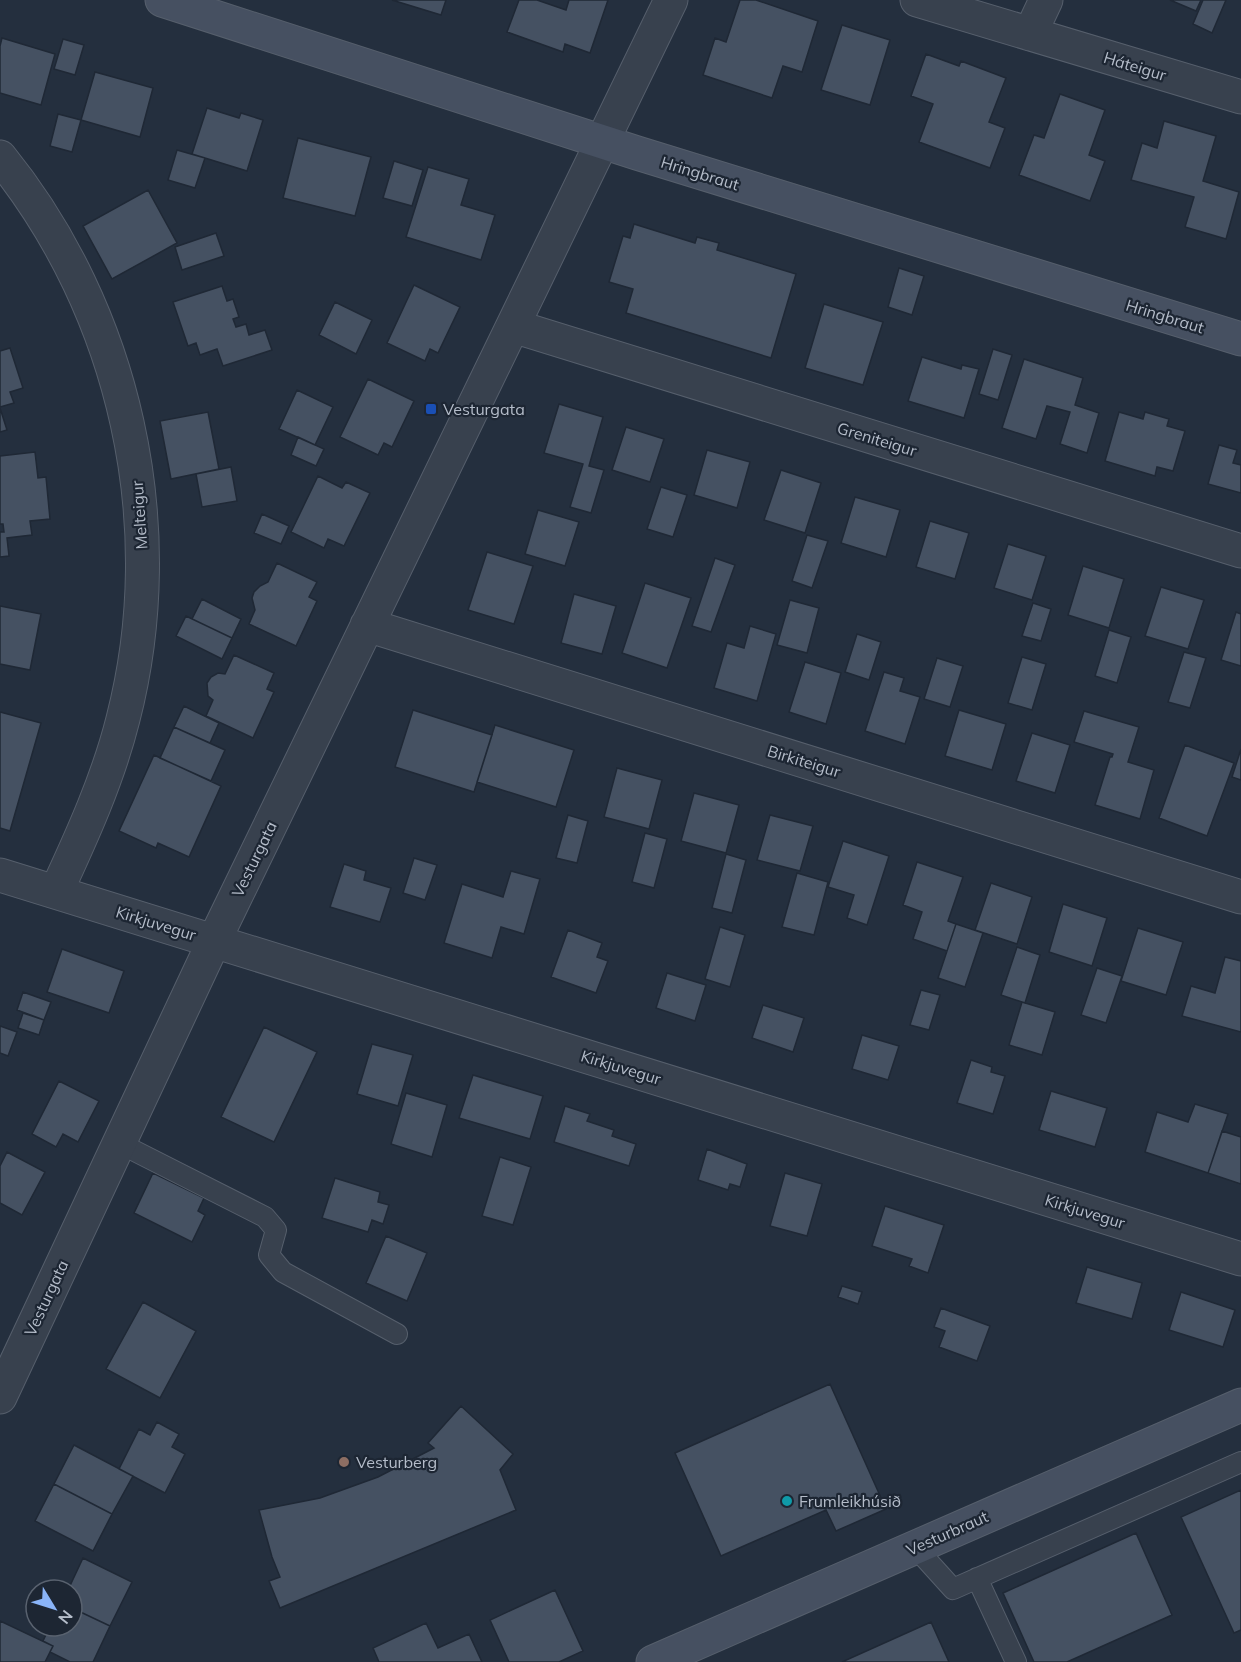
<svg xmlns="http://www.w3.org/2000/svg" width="1241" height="1662" font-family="Mulish,sans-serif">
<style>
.building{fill:#455162;stroke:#1f2835;stroke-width:1.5}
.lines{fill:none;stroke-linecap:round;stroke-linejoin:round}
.lane-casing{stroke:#565f6c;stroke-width:22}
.street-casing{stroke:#565f6c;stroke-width:35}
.secondary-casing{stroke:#565f6c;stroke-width:35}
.lane{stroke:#38414e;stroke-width:20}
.street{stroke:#38414e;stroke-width:33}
.secondary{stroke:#465061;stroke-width:33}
.transit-dot{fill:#1a4fb4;stroke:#1d2633;stroke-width:2}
.education-dot{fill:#8d6e63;stroke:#1d2633;stroke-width:2}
.culture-dot{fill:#0f9aa8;stroke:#1d2633;stroke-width:2}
.labels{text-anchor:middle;stroke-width:4.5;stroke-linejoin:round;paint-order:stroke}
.street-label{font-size:16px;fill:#b4bcc9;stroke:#1d2633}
.poi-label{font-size:16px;fill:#b4bcc9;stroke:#1d2633;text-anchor:start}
</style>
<rect width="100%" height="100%" fill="#242f3e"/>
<path class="building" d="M392 0H446L441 15Z
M519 0H537L566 10 569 0H608L590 53 565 44 563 52 507 32Z
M740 0H756L818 21 802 72 783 66 772 98 703 75 715 38 726 42Z
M1170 0H1201L1196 11Z
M1203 0H1226L1212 33 1193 24Z
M842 25 890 40 870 105 821 90Z
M2 38 55 54 41 105 0 93V46Z
M63 39 84 45 75 75 54 69Z
M926 54 959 66 961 61 1006 78 989 122 1005 128 990 168 919 142 933 104 911 96Z
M95 72 153 88 140 137 81 120Z
M1060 94 1105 110 1089 155 1105 161 1090 201 1019 175 1034 135 1044 138Z
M207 108 239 118 241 113 263 120 247 171 192 154Z
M58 114 81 120 72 152 50 146Z
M1164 121 1216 136 1203 181 1239 192 1226 239 1185 227 1194 197 1131 180 1142 143 1157 148Z
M298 138 371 157 355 216 283 198Z
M177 150 205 158 195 188 168 180Z
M394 161 423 170 412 206 383 198Z
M428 167 469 179 461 205 495 215 481 260 406 237Z
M148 190 177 243 112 279 83 226Z
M634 224 695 243 697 237 719 243 717 250 796 274 771 358 626 313 633 289 609 282 623 236 630 238Z
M216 233 224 256 182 270 175 247Z
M899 268 924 276 912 315 888 307Z
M414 285 460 307 438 353 430 349 425 361 387 343Z
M222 286 227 301 233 299 239 317 233 319 236 327 246 324 249 335 265 330 272 350 223 366 217 349 200 355 196 343 188 346 173 302Z
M335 302 372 320 356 354 319 335Z
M824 304 883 322 863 385 805 368Z
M10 348 23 388 10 392 14 403 0 407V351Z
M993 349 1012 355 998 400 979 394Z
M922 357 961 369 962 365 979 369 964 418 908 401Z
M1024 359 1083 378 1075 405 1099 413 1087 453 1060 444 1070 412 1047 406 1036 439 1002 428Z
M368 379 414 401 392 447 384 443 378 455 340 437Z
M297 390 333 407 315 445 279 429Z
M559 404 603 417 589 466 604 470 591 513 570 507 583 464 544 453Z
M0 408 7 430 0 432Z
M208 412 219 469 171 479 160 421Z
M1119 412 1143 419 1145 412 1169 419 1167 426 1185 431 1173 471 1157 467 1155 476 1105 461Z
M626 427 664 439 650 482 612 470Z
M298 437 324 449 316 466 291 455Z
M1219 445 1237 450 1233 463 1241 465V493L1208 484Z
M707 450 750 462 737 508 694 495Z
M35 452 38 478 46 477 50 519 30 521 32 535 7 538 9 556 0 557V532H4L3 524H0V456Z
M231 467 237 501 202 507 196 474Z
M781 470 821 483 805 533 764 520Z
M318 476 342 488 346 482 370 493 344 546 328 539 324 548 291 532Z
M661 487 687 495 673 537 647 529Z
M855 497 900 510 886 557 841 543Z
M538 510 579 522 565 566 525 554Z
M262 514 289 526 281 544 254 533Z
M930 521 969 533 955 579 916 567Z
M807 535 828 541 812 588 792 581Z
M1008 544 1046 556 1032 600 994 588Z
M487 552 533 566 514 624 468 610Z
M715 558 735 565 711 632 692 626Z
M277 563 317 582 309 597 317 601 296 646 249 624 255 610 252 598 254 592 260 586 268 582Z
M1083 566 1124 579 1109 628 1068 615Z
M645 583 691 598 667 668 622 653Z
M1161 587 1204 600 1188 649 1145 636Z
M574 594 616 606 602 654 561 643Z
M202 599 241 619 232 638 192 619Z
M790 600 819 608 807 653 777 645Z
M1033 603 1051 609 1041 641 1022 636Z
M0 606 41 614 30 670 0 664Z
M1236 612 1241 614V666L1221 660Z
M186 616 232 638 222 659 176 636Z
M750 626 776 634 757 701 714 688 727 643 744 648Z
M1109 630 1131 637 1117 683 1095 676Z
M857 634 881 642 869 680 845 672Z
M1184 652 1206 658 1190 708 1168 702Z
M234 655 274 673 267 689 274 692 253 738 206 716 213 700 208 696 207 683 211 677 218 673 225 674Z
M1022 657 1046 664 1032 710 1008 703Z
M937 658 963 666 950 707 924 699Z
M805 662 841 673 826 724 789 712Z
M884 672 904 678 900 691 920 697 905 744 865 731Z
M184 706 219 723 210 743 174 727Z
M413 710 492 735 474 792 395 767Z
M959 710 1006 724 992 770 945 756Z
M1084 711 1139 727 1128 762 1154 770 1140 819 1095 805 1110 757H1112L1113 754 1074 742Z
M0 712 41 723 10 831 0 828Z
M495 725 574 750 556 807 477 782Z
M174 727 225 750 211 781 160 758Z
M1032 733 1070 745 1055 793 1016 781Z
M1185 745 1234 763 1207 836 1159 818Z
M1241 749V780L1232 777Z
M154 755 221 786 189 857 158 843 156 848 119 831Z
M617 768 662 780 649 829 604 817Z
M694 793 739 805 726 853 681 841Z
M568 815 588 821 577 863 556 858Z
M770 815 813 826 800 871 757 860Z
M645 833 667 839 654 888 632 882Z
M843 841 889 856 867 925 847 918 854 895 828 887Z
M726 854 746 860 732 913 712 908Z
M414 858 437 865 425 900 403 893Z
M917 862 963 877 948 921 956 924 947 951 913 939 922 912 903 905Z
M344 864 366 871 364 880 391 888 380 922 330 907Z
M511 871 540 879 524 934 501 927 492 958 444 943 462 884 503 897Z
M797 873 828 882 814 935 782 927Z
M991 883 1032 897 1017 944 975 930Z
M1063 904 1107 918 1092 966 1049 952Z
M956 924 983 933 965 987 938 978Z
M720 927 745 935 730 987 705 979Z
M1138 928 1183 942 1166 995 1121 981Z
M568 930 602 943 597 957 608 961 596 993 551 977Z
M1017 947 1040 955 1025 1003 1001 995Z
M62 949 124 971 109 1013 47 992Z
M1225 957 1241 961V1032L1182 1016 1191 986 1215 993Z
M1097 968 1122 976 1106 1023 1081 1015Z
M667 973 706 985 695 1021 656 1008Z
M921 990 940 995 929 1030 910 1025Z
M23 992 51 1002 44 1020 17 1010Z
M1022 1002 1055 1012 1042 1055 1009 1045Z
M763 1005 804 1018 793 1052 752 1038Z
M23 1013 44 1020 39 1035 18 1028Z
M0 1026 17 1032 8 1056 0 1053Z
M264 1027 317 1052 274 1142 221 1117Z
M862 1035 899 1046 888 1080 852 1069Z
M372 1044 413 1055 398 1106 357 1094Z
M971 1060 992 1067 991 1072 1005 1076 993 1114 957 1103Z
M473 1075 543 1096 530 1139 459 1118Z
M59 1081 99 1101 78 1142 63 1134 56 1147 32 1134Z
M1051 1091 1107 1108 1095 1147 1039 1130Z
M406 1093 447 1105 432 1157 391 1144Z
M1195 1104 1228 1114 1208 1173 1145 1152 1157 1112 1188 1122Z
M565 1106 590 1114 587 1121 614 1130 612 1136 636 1144 629 1166 554 1142Z
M1222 1131 1241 1137V1184L1208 1173Z
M707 1149 747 1164 740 1187 730 1184 728 1190 698 1180Z
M7 1152 45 1172 22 1215 0 1203V1166Z
M500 1157 531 1167 513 1225 482 1216Z
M153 1173 204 1198 198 1211 205 1215 192 1242 134 1213Z
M785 1173 822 1184 807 1236 770 1226Z
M335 1178 380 1192 378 1202 389 1205 383 1224 372 1220 368 1232 322 1218Z
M885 1206 944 1225 928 1273 909 1266 912 1259 872 1246Z
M386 1236 427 1253 407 1301 366 1283Z
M1087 1267 1142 1283 1132 1319 1076 1303Z
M842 1286 862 1292 858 1304 838 1297Z
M1181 1292 1235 1310 1223 1347 1169 1330Z
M143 1302 196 1331 160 1398 106 1369Z
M941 1308 990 1326 977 1361 939 1347 945 1331 934 1327Z
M830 1384 886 1509 836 1531 826 1510 721 1556 675 1453Z
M461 1406 513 1454 500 1470 516 1510 280 1608 269 1581 280 1577 272 1557 259 1510 320 1498 378 1477 434 1448 428 1443Z
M157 1422 179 1434 172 1447 185 1454 165 1493 119 1469 139 1429 150 1435Z
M74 1445 133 1476 112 1514 54 1484Z
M54 1484 112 1514 93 1551 35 1521Z
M1241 1490V1630L1234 1633 1181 1517Z
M1136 1533 1172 1615 1067 1662H1034L1003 1593Z
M83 1558 132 1582 110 1626 72 1608V1590H68Z
M555 1590 583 1651 559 1662H509L490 1620Z
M72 1608 110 1626 93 1662H70L50 1652 53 1646 43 1641 50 1626H72Z
M0 1621 53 1646 45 1662H0Z
M931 1622 949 1662H842Z
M426 1623 438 1648 469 1634 482 1662H379L373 1648Z"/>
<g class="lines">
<g class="lane-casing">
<path id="lane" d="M119 1143 265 1217 276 1230 269 1255 283 1272 397 1334
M915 1547 953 1589 1241 1462
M977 1578 1016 1662"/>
</g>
<g class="street-casing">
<path id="street" d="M917 0 1241 97
M1030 34 1046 0
M0 157C125 311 173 525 123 719 108 779 82 836 56 892
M513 326 1241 551
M367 625 1241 897
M0 875 1241 1259
M0 1397 214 941 671 0"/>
</g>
<g class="secondary-casing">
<path id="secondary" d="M162 0 637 153 1241 339
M653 1662 1241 1405"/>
</g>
<use href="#lane" class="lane"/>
<use href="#street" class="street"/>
<use href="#secondary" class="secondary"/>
</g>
<rect class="transit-dot" x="425" y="403" width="12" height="12" rx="3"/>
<circle class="education-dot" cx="344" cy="1462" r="6"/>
<circle class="culture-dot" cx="787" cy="1501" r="6"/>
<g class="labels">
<g class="street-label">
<text transform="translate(1135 66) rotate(17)" y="6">Háteigur</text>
<text transform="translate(700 173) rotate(17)" y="6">Hringbraut</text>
<text transform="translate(1165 316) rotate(17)" y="6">Hringbraut</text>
<text transform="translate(877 439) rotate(17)" y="6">Greniteigur</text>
<text transform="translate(139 515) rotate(-94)" y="6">Melteigur</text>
<text transform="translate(804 761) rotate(17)" y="6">Birkiteigur</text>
<text transform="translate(254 859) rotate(-64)" y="6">Vesturgata</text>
<text transform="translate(156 923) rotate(17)" y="6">Kirkjuvegur</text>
<text transform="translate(621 1067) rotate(17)" y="6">Kirkjuvegur</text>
<text transform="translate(1085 1211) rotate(17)" y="6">Kirkjuvegur</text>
<text transform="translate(46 1298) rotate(-65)" y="6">Vesturgata</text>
<text transform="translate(947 1533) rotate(-24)" y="6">Vesturbraut</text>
</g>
<g class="poi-label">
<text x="443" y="415">Vesturgata</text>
<text x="356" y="1468">Vesturberg</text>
<text x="799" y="1507">Frumleikhúsið</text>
</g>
</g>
<g transform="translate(54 1608) rotate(128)"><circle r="28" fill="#1d2633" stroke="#59626f" stroke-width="1.5"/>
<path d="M0-4.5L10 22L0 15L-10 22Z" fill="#8ab4f8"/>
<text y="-9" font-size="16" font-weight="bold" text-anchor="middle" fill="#b4bcc9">N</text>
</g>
</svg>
